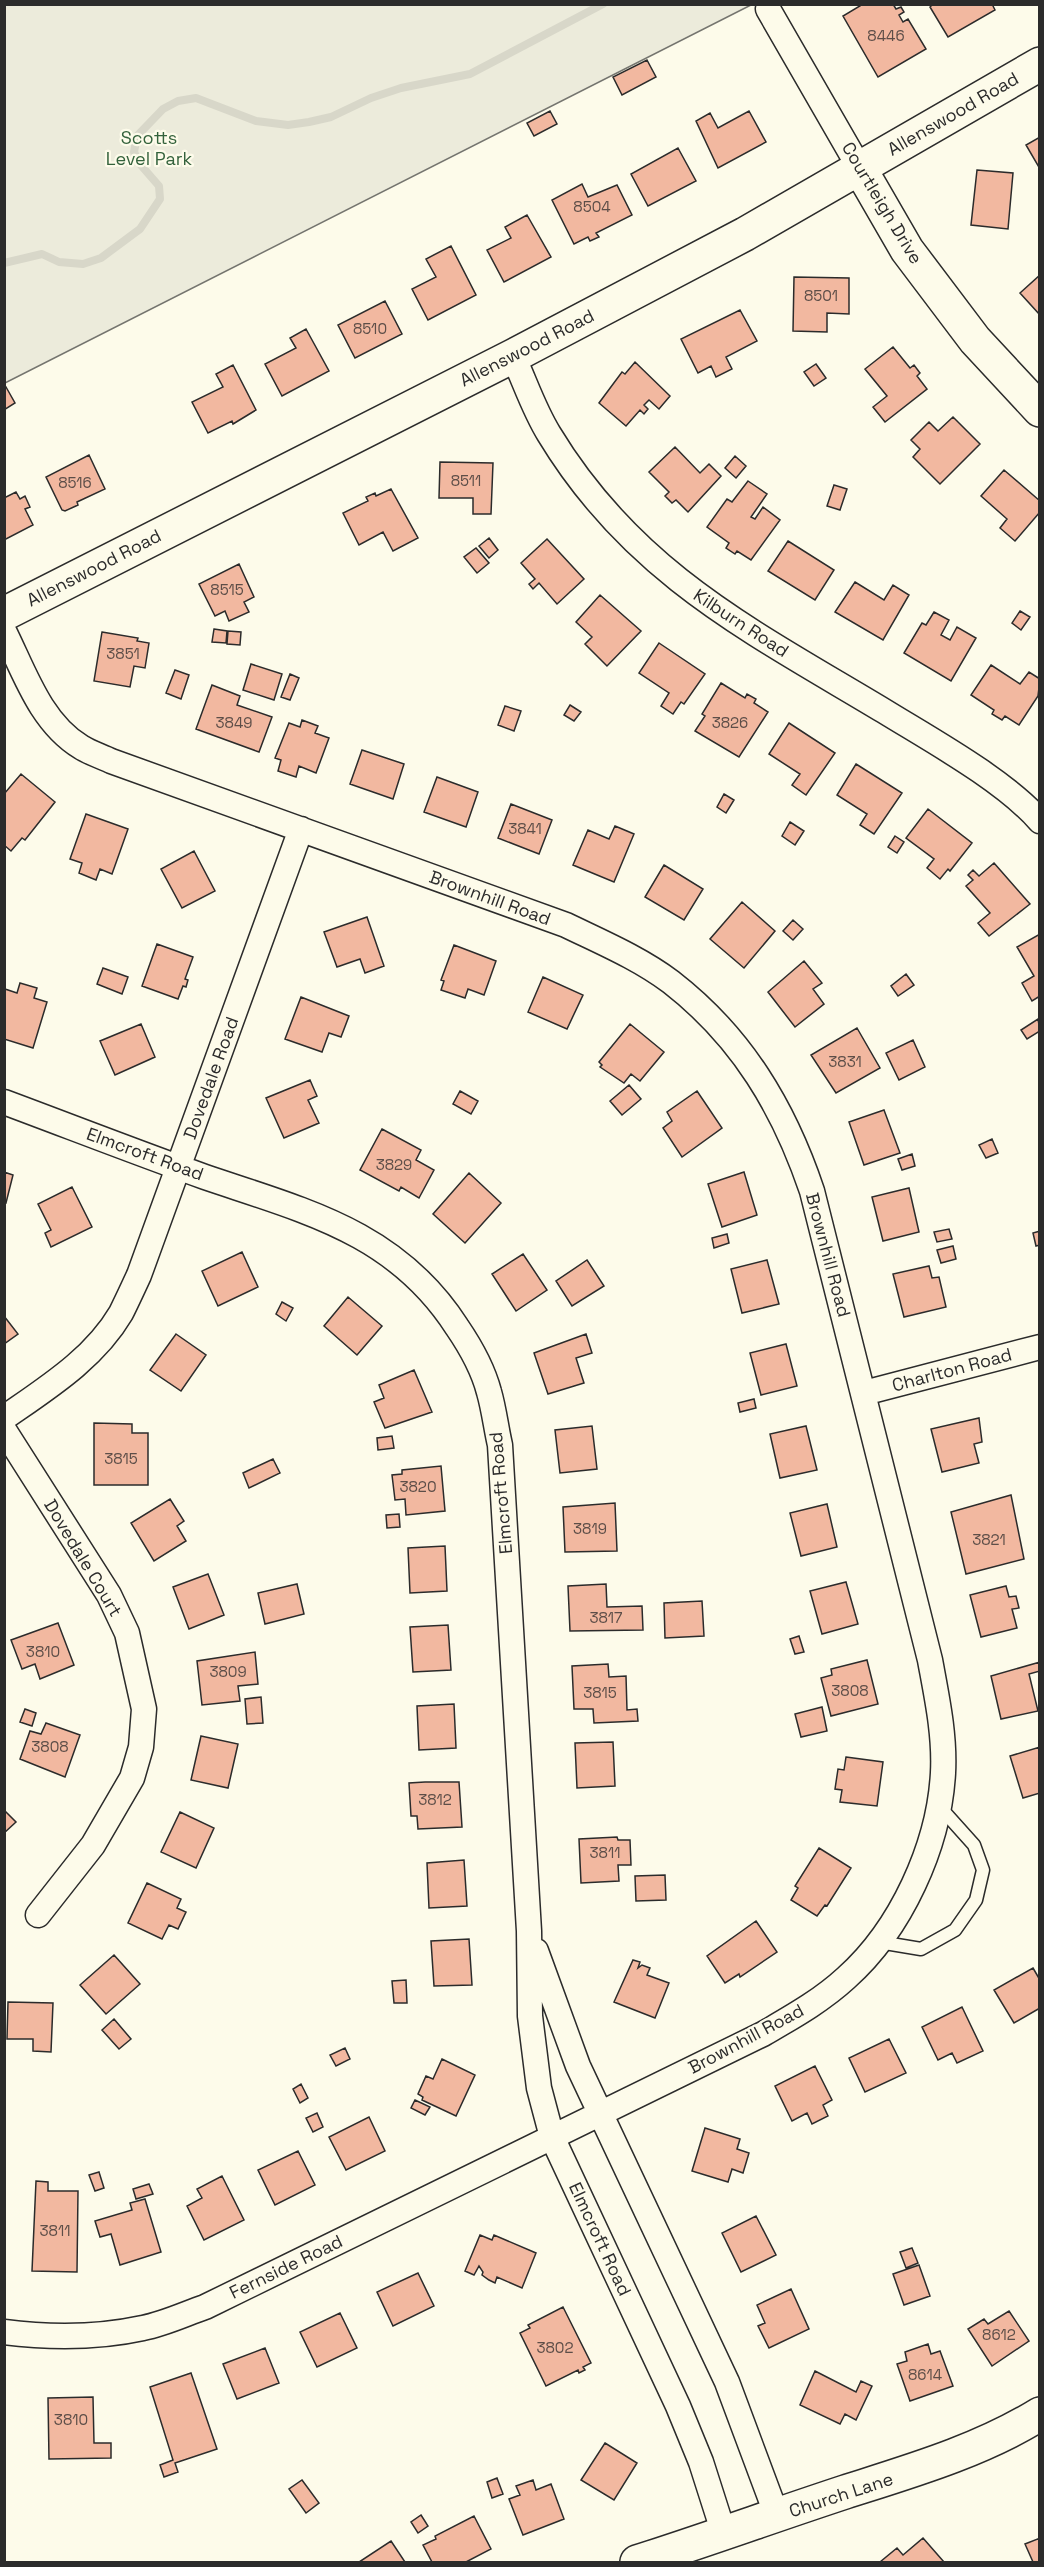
<svg xmlns="http://www.w3.org/2000/svg" width="1044" height="2567" font-family="'Space Grotesk',sans-serif">
<style>
.green{fill:#ecebdb;stroke:#74746e;stroke-width:1.5}
.lines{fill:none;stroke-linecap:round;stroke-linejoin:round}
.stream{stroke:#d8d7c9;stroke-width:8}
.building{fill:#f2b8a0;stroke:#2b2b2b;stroke-width:1.5}
.lane-casing{stroke:#2b2b2b;stroke-width:15}
.street-casing{stroke:#2b2b2b;stroke-width:27}
.secondary-casing{stroke:#2b2b2b;stroke-width:36}
.lane{stroke:#fdfbea;stroke-width:12}
.street{stroke:#fdfbea;stroke-width:24}
.secondary{stroke:#fdfbea;stroke-width:33}
.labels{text-anchor:middle;stroke-width:4.5;stroke-linejoin:round;paint-order:stroke}
.number-label{font-size:15px;fill:#5d4e48}
.street-label{font-size:18px;fill:#2b2b2b;stroke:#fdfbea}
.park-label{font-size:18px;fill:#34623c;stroke:#fdfbea}
</style>
<rect width="100%" height="100%" fill="#fdfbea"/>
<path class="green" d="M5 4H751V5L5 383Z"/>
<g class="lines">
<path class="stream" d="M4 263 42 254 59 262 83 264 101 258 140 229 160 199 159 186 139 163 134 152 137 136 163 109 178 101 196 98 256 121 288 125 309 122 331 117 371 98 401 88 470 74 603 4"/>
</g>
<path class="building" d="M863 4H893L896 9 901 7 904 12 899 15 903 22 908 19 926 49 878 77 843 16Z
M992 4 995 10 948 37 930 7 933 4Z
M647 60 656 77 622 95 613 77Z
M550 111 557 124 534 136 527 123Z
M749 111 766 142 718 168 696 121 710 113 718 128Z
M1040 137V169L1026 145Z
M678 148 696 181 648 206 631 174Z
M977 170 1013 173 1008 229 971 225Z
M582 184 588 197 617 185 632 215 596 233 599 237 590 241 588 237 574 244 552 200Z
M527 215 551 257 504 282 487 250 511 238 505 227Z
M451 246 476 295 428 320 412 289 436 277 426 259Z
M1040 275V315L1020 293Z
M794 277 849 278V314L827 313V332L793 331Z
M385 301 402 334 355 358 338 325Z
M740 310 757 341 726 357 732 369 716 377 711 366 698 373 681 339Z
M306 329 329 371 282 396 265 364 296 348 290 338Z
M893 347 910 368 914 365 920 373 917 376 927 389 885 422 873 407 887 396 865 369Z
M635 362 670 396 659 409 649 400 644 405 648 409 644 414 640 410 626 426 599 403 622 372 625 374Z
M816 364 826 378 814 386 804 372Z
M233 365 256 410 233 424 232 421 208 433 192 402 223 387 216 374Z
M6 387 15 403 4 410V388Z
M953 417 980 444 940 484 913 457 920 449 911 440 929 422 938 431Z
M675 447 700 473 709 464 721 476 688 512 676 500 672 503 665 496 669 492 649 472Z
M89 455 105 489 77 502 78 505 65 511 62 510 46 477Z
M735 456 746 466 736 478 725 468Z
M440 462 493 463 491 514H473V498H439Z
M1004 470 1040 501V512L1015 541 1000 528 1007 519 981 496Z
M748 481 767 494 751 517 755 519 763 507 780 520 751 560 737 551 735 554 726 548 729 543 707 527 727 499 732 502Z
M834 485 847 489 840 510 827 506Z
M391 489 418 538 393 551 383 532 359 545 343 513 368 501 366 497 375 493 376 496Z
M16 492 20 499 25 496 30 507 25 509 33 525 4 540V498Z
M489 538 498 550 489 558 479 546Z
M547 539 584 579 557 604 539 583 533 589 529 584 535 579 521 563Z
M788 541 834 570 815 600 768 571Z
M476 548 489 563 477 573 464 557Z
M239 564 254 597 244 602 249 612 229 621 225 611 215 616 199 584Z
M855 582 884 600 893 585 909 595 883 640 835 612Z
M600 595 641 631 607 666 585 644 592 637 576 622Z
M1020 611 1030 617 1021 630 1012 623Z
M934 612 949 620 941 635 950 640 957 627 976 638 951 681 904 653 922 623 926 625Z
M214 629 227 631 226 643 212 642Z
M228 631 241 632 240 645 227 644Z
M102 632 138 638 137 641 149 643 145 668 134 666 130 687 94 681Z
M659 643 705 674 684 704 681 702 673 714 661 706 669 693 639 673Z
M251 664 282 674 274 700 243 690Z
M991 665 1020 684 1029 672 1040 679 1038 696 1019 725 1005 716 1002 720 992 714 994 710 971 695Z
M175 670 189 675 181 699 166 693Z
M290 674 299 678 290 700 281 697Z
M721 683 745 698 747 694 756 699 754 703 768 712 739 757 695 731 705 716 702 714Z
M212 685 240 696 237 705 272 717 259 752 196 729Z
M570 705 581 712 574 721 564 715Z
M505 706 521 711 514 731 498 725Z
M302 720 318 726 315 733 329 738 316 773 299 766 296 777 278 771 281 760 275 758 289 723 300 727Z
M789 723 835 753 806 795 792 785 800 774 769 754Z
M362 750 404 764 393 799 350 784Z
M856 764 902 793 874 834 860 825 867 814 837 795Z
M21 774 55 802 25 840 22 838 11 851 4 845V794Z
M437 777 478 792 466 827 424 812Z
M724 794 734 800 726 813 717 807Z
M511 804 552 820 539 854 498 838Z
M928 809 972 843 950 871 948 869 940 879 927 868 934 859 906 838Z
M86 814 128 829 112 874 100 869 96 880 79 873 82 863 70 859Z
M790 822 804 831 795 845 782 836Z
M615 826 634 834 614 882 573 865 588 830 609 839Z
M895 836 904 842 897 853 888 847Z
M194 851 215 891 182 908 161 869Z
M994 863 1030 904 989 936 978 923 990 913 966 886 973 880 968 875 973 870 979 876Z
M664 865 703 889 684 920 645 897Z
M742 902 775 931 744 968 710 939Z
M367 917 384 966 365 973 360 959 337 967 324 932Z
M793 920 803 929 793 940 783 931Z
M1040 934V996L1032 1001 1022 983 1034 976 1017 947Z
M157 944 193 957 185 979 188 980 186 987 183 986 178 999 142 986Z
M454 945 496 961 484 995 468 989 465 998 441 990 444 981 441 980Z
M804 961 822 983 813 989 824 1004 795 1027 768 992Z
M103 968 128 977 122 994 97 984Z
M906 974 914 985 898 996 891 986Z
M543 977 583 995 567 1029 528 1012Z
M20 983 37 988 34 998 47 1002 33 1048 4 1039V992L5 989 17 993Z
M301 997 349 1016 341 1037 329 1033 322 1052 285 1039Z
M1038 1019 1040 1031 1027 1039 1021 1030Z
M141 1024 155 1057 115 1075 100 1041Z
M630 1024 664 1052 640 1081 631 1074 624 1083 600 1067 602 1065 599 1062Z
M857 1028 880 1068 836 1093 811 1055Z
M913 1040 925 1067 899 1080 886 1053Z
M310 1080 317 1096 308 1100 319 1123 284 1138 266 1098Z
M629 1085 641 1099 622 1115 610 1101Z
M460 1091 478 1101 471 1114 453 1104Z
M697 1091 722 1128 682 1157 663 1128 672 1121 667 1112Z
M884 1110 900 1153 864 1165 849 1122Z
M382 1129 421 1150 416 1160 434 1170 419 1198 401 1187 399 1191 360 1170Z
M992 1139 998 1153 986 1158 979 1145Z
M912 1154 915 1166 902 1170 898 1159Z
M4 1172 13 1175 6 1203 4 1202Z
M744 1172 757 1215 722 1227 708 1184Z
M469 1173 501 1203 465 1243 433 1214Z
M72 1187 92 1227 51 1247 45 1233 51 1230 38 1204Z
M909 1188 919 1232 883 1241 872 1197Z
M949 1229 952 1239 937 1242 934 1232Z
M1040 1231V1245L1036 1246 1033 1233Z
M727 1234 729 1243 714 1248 712 1238Z
M953 1246 956 1259 941 1263 937 1250Z
M242 1252 258 1287 218 1306 202 1271Z
M523 1254 547 1290 516 1311 492 1274Z
M587 1260 604 1286 572 1306 556 1281Z
M767 1260 779 1304 742 1313 731 1269Z
M929 1266 932 1278 939 1277 946 1307 904 1317 893 1274Z
M348 1297 382 1326 357 1355 324 1326Z
M282 1302 293 1308 286 1321 276 1314Z
M4 1316 18 1334 4 1344Z
M176 1334 206 1355 181 1391 150 1370Z
M586 1334 592 1353 576 1358 584 1383 548 1394 534 1353Z
M786 1344 797 1386 761 1395 750 1353Z
M414 1370 432 1412 385 1428 374 1402 384 1398 379 1385Z
M754 1399 756 1408 740 1412 738 1403Z
M979 1418 982 1442 974 1444 979 1463 942 1472 931 1429Z
M94 1423 132 1424V1433H148V1485H94Z
M592 1426 597 1469 560 1473 555 1430Z
M806 1426 817 1470 780 1478 770 1434Z
M392 1436 394 1448 378 1450 377 1438Z
M273 1459 280 1473 249 1488 243 1473Z
M441 1466 445 1511 406 1515 405 1499 395 1500 392 1475 402 1474V1470Z
M1011 1495 1024 1559 966 1574 951 1512Z
M170 1499 184 1521 177 1526 186 1541 154 1561 131 1523Z
M615 1503 617 1551 565 1552 563 1507Z
M827 1504 837 1547 801 1556 790 1513Z
M399 1514 400 1527 387 1528 386 1515Z
M445 1546 447 1591 410 1593 408 1548Z
M208 1574 224 1615 189 1629 173 1587Z
M846 1582 858 1624 822 1634 810 1591Z
M297 1584 304 1614 265 1624 258 1593Z
M606 1584 607 1607 642 1606 643 1630 570 1631 568 1586Z
M1006 1586 1009 1597 1016 1596 1019 1608 1012 1609 1017 1628 981 1637 970 1595Z
M702 1601 704 1636 665 1638 664 1603Z
M58 1623 74 1665 40 1679 35 1664 22 1669 11 1640Z
M448 1625 451 1670 413 1672 410 1627Z
M799 1636 804 1652 795 1654 790 1639Z
M255 1652 258 1684 238 1686 240 1701 202 1705 197 1661Z
M867 1660 878 1704 831 1716 821 1678 832 1675 831 1669Z
M1040 1662V1671L1029 1674 1038 1711 1001 1719 991 1676Z
M608 1664 609 1677 626 1676 627 1710 637 1709 638 1721 594 1723 593 1709H574L572 1666Z
M261 1697 263 1723 247 1724 245 1699Z
M454 1704 456 1748 419 1750 417 1706Z
M822 1707 827 1731 801 1737 795 1714Z
M25 1709 36 1713 32 1726 20 1722Z
M46 1723 80 1735 65 1777 20 1759 30 1731 41 1734Z
M201 1736 238 1744 228 1788 191 1780Z
M613 1742 615 1786 577 1788 575 1743Z
M1040 1747V1793L1023 1798 1010 1756Z
M846 1757 883 1762 877 1806 840 1802 842 1790 835 1789 838 1769 844 1770Z
M425 1782H459L462 1827 418 1829 417 1816H411L409 1783Z
M4 1810 16 1822 4 1833Z
M180 1812 214 1828 196 1868 161 1852Z
M617 1837 618 1840H630L631 1865H618L619 1881 581 1883 579 1839Z
M819 1848 851 1868 827 1906 825 1905 817 1916 791 1900 798 1888 795 1886Z
M464 1860 467 1906 429 1908 427 1863Z
M665 1875 666 1900 636 1901 635 1876Z
M147 1883 181 1899 177 1908 186 1912 178 1929 169 1925 162 1939 128 1923Z
M756 1921 777 1952 740 1977 739 1974 725 1983 707 1956Z
M469 1939 472 1985 434 1986 431 1941Z
M114 1955 140 1984 106 2014 80 1985Z
M633 1960 640 1962 638 1968 642 1965 650 1968 647 1975 669 1983 655 2018 614 2002Z
M1033 1968 1040 1980V2008L1014 2023 994 1990Z
M406 1980 407 2003H394L392 1981Z
M8 2002 53 2003 51 2052 33 2051V2039H7Z
M962 2007 983 2051 957 2063 952 2053 938 2060 922 2027Z
M114 2019 131 2039 119 2049 102 2030Z
M889 2039 906 2073 865 2092 849 2058Z
M345 2048 350 2059 336 2066 330 2055Z
M442 2059 475 2075 456 2116 422 2100 423 2097 418 2094 426 2076 433 2079Z
M815 2066 832 2100 823 2105 828 2116 812 2124 807 2113 792 2121 775 2086Z
M301 2084 308 2098 300 2103 293 2089Z
M415 2100 430 2107 425 2115 411 2108Z
M317 2113 323 2127 313 2132 306 2118Z
M369 2117 385 2151 346 2170 329 2137Z
M705 2128 740 2139 737 2149 749 2153 743 2173 732 2169 728 2182 692 2171Z
M298 2151 315 2185 275 2205 258 2170Z
M99 2172 104 2188 95 2191 89 2175Z
M222 2176 244 2220 204 2240 187 2206 202 2198 197 2189Z
M36 2181 48 2182V2191H78L77 2272 32 2271Z
M149 2184 153 2194 136 2199 133 2189Z
M145 2199 161 2252 120 2265 111 2234 100 2237 95 2221 132 2210 130 2203Z
M756 2216 776 2255 741 2272 722 2233Z
M480 2235 492 2240 494 2235 536 2253 522 2288 497 2277 495 2283 489 2280 482 2275 483 2272 479 2266 474 2275 465 2271Z
M912 2248 918 2263 906 2268 900 2252Z
M919 2265 930 2296 904 2305 893 2274Z
M418 2273 434 2306 393 2326 377 2292Z
M791 2289 809 2329 769 2348 758 2326 765 2323 757 2305Z
M563 2307 591 2363 583 2367 585 2370 579 2373 578 2370 546 2386 520 2333 530 2328 528 2325Z
M1009 2311 1029 2341 992 2366 968 2329 984 2319 988 2324Z
M340 2313 357 2348 317 2367 300 2332Z
M928 2344 931 2354 940 2351 953 2386 910 2401 897 2364 907 2361 905 2352Z
M265 2348 279 2383 237 2399 223 2364Z
M815 2371 856 2392 861 2381 872 2386 856 2420 845 2414 840 2424 800 2405Z
M191 2373 217 2449 175 2463 178 2472 164 2477 160 2465 173 2460 150 2387Z
M93 2397 94 2443H111V2458L49 2459 48 2398Z
M605 2443 637 2463 614 2500 581 2480Z
M497 2478 503 2494 492 2498 487 2482Z
M302 2480 319 2503 306 2513 289 2489Z
M533 2480 536 2490 551 2484 564 2519 523 2535 509 2499 520 2495 516 2486Z
M421 2515 428 2526 418 2533 411 2522Z
M474 2516 491 2549 466 2562H432L423 2545 436 2539 435 2536Z
M923 2538 944 2562H880L897 2548 903 2555Z
M1040 2538V2562H1033L1025 2544Z
M391 2541 405 2562H359Z"/>
<g class="lines">
<g class="lane-casing">
<path id="lane" d="M879 1942 921 1949 955 1930 976 1900 983 1870 974 1845 939 1806"/>
</g>
<g class="street-casing">
<path id="street" d="M768 9 859 167
M513 356C525 382 534 410 549 434 633 573 751 631 884 711 931 740 1004 780 1040 821
M4 631C24 671 40 722 81 747 90 753 101 756 111 761L566 925C601 942 639 958 671 982 742 1037 784 1108 812 1191L930 1660C937 1698 945 1735 943 1773 939 1846 901 1929 846 1978 821 2001 792 2017 763 2034L205 2307C185 2314 164 2324 143 2328 97 2338 51 2338 4 2332
M4 1102C71 1127 138 1153 205 1177 305 1211 396 1232 457 1327 470 1346 483 1369 489 1392 494 1409 496 1428 500 1445L529 1931 530 2016 539 2088 552 2137 678 2406 701 2462 724 2534
M864 1393 1040 1347
M4 1418C47 1388 94 1359 121 1313 127 1301 133 1288 139 1275L301 829
M4 1430 109 1595 127 1633 144 1709 141 1747 132 1778 93 1845 38 1915
M536 1951 578 2066 727 2382 777 2516"/>
</g>
<g class="secondary-casing">
<path id="secondary" d="M859 167 907 250 975 340 1040 410
M4 614 513 356 745 234 1040 64
M637 2562C706 2540 775 2515 845 2492 911 2471 980 2451 1040 2414"/>
</g>
<use href="#lane" class="lane"/>
<use href="#street" class="street"/>
<use href="#secondary" class="secondary"/>
</g>
<g class="labels">
<g class="number-label">
<text x="886" y="41">8446</text>
<text x="592" y="212">8504</text>
<text x="821" y="301">8501</text>
<text x="370" y="334">8510</text>
<text x="466" y="486">8511</text>
<text x="75" y="488">8516</text>
<text x="227" y="595">8515</text>
<text x="123" y="659">3851</text>
<text x="234" y="728">3849</text>
<text x="730" y="728">3826</text>
<text x="525" y="834">3841</text>
<text x="845" y="1067">3831</text>
<text x="394" y="1170">3829</text>
<text x="121" y="1464">3815</text>
<text x="418" y="1492">3820</text>
<text x="590" y="1534">3819</text>
<text x="989" y="1545">3821</text>
<text x="606" y="1623">3817</text>
<text x="43" y="1657">3810</text>
<text x="228" y="1677">3809</text>
<text x="850" y="1696">3808</text>
<text x="600" y="1698">3815</text>
<text x="50" y="1752">3808</text>
<text x="435" y="1805">3812</text>
<text x="605" y="1858">3811</text>
<text x="55" y="2236">3811</text>
<text x="999" y="2340">8612</text>
<text x="555" y="2353">3802</text>
<text x="925" y="2380">8614</text>
<text x="71" y="2425">3810</text>
</g>
<g class="street-label">
<text transform="translate(953 114) rotate(-30)" y="6">Allenswood Road</text>
<text transform="translate(882 203) rotate(59)" y="6">Courtleigh Drive</text>
<text transform="translate(527 348) rotate(-27)" y="6">Allenswood Road</text>
<text transform="translate(94 568) rotate(-27)" y="6">Allenswood Road</text>
<text transform="translate(741 623) rotate(33)" y="6">Kilburn Road</text>
<text transform="translate(490 898) rotate(20)" y="6">Brownhill Road</text>
<text transform="translate(211 1078) rotate(-70)" y="6">Dovedale Road</text>
<text transform="translate(145 1154) rotate(20)" y="6">Elmcroft Road</text>
<text transform="translate(828 1255) rotate(75)" y="6">Brownhill Road</text>
<text transform="translate(952 1370) rotate(-15)" y="6">Charlton Road</text>
<text transform="translate(501 1493) rotate(-95)" y="6">Elmcroft Road</text>
<text transform="translate(83 1558) rotate(59)" y="6">Dovedale Court</text>
<text transform="translate(746 2039) rotate(-28)" y="6">Brownhill Road</text>
<text transform="translate(600 2239) rotate(65)" y="6">Elmcroft Road</text>
<text transform="translate(286 2267) rotate(-26)" y="6">Fernside Road</text>
<text transform="translate(841 2495) rotate(-18)" y="6">Church Lane</text>
</g>
<g class="park-label">
<text x="149" y="144">Scotts<tspan x="149" dy="21">Level Park</tspan></text>
</g>
</g>
<rect width="1044" height="2567" fill="none" stroke="#2b2b2b" stroke-width="12"/>
</svg>
